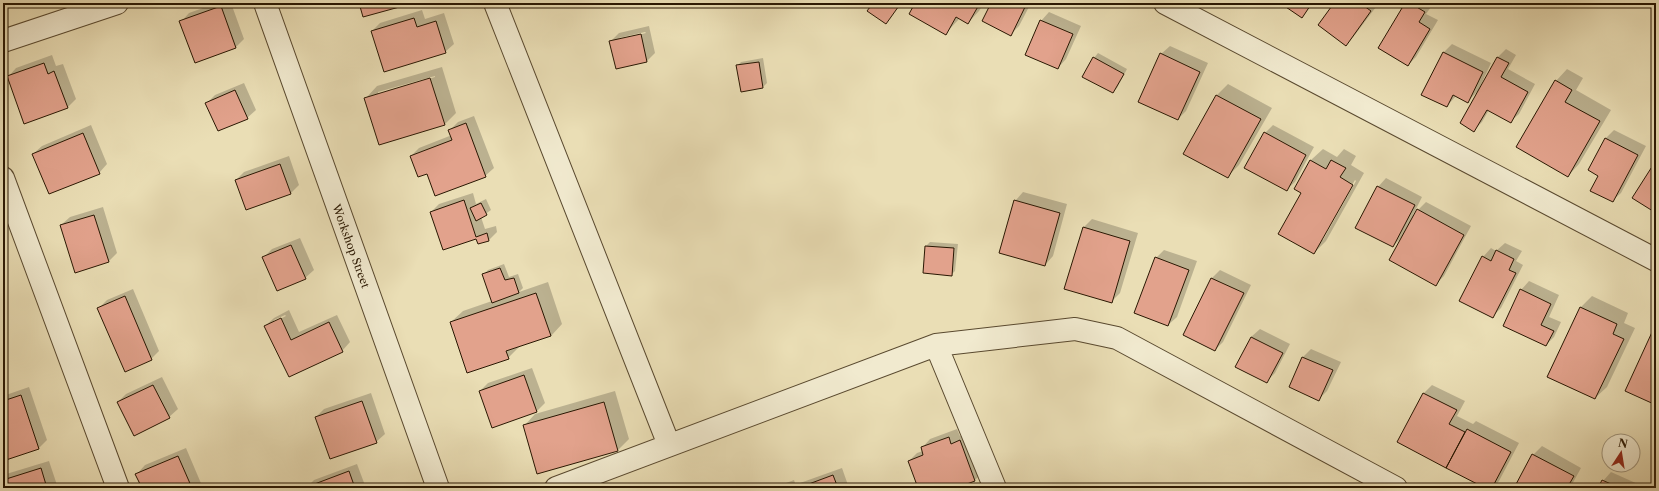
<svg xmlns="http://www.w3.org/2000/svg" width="1659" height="491" font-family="'Libre Caslon Text',serif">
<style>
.shadow{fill:#0003;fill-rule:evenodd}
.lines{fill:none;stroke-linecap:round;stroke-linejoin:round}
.stream{stroke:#6c7a69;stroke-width:8}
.building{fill:#e2a28c;stroke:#291702}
.street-casing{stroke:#59492f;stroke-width:24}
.street{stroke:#f1eacf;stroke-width:22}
.labels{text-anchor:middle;stroke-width:4;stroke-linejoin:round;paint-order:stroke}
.street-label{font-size:11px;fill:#291702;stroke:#f1eacf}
</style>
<rect width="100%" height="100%" fill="#eadeb5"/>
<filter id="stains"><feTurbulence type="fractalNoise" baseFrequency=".005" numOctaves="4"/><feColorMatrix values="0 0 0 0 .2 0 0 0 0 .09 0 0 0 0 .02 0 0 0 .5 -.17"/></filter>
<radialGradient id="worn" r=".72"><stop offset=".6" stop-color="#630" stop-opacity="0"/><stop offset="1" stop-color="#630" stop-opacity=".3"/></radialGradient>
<path class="shadow" d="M217 3H231L244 39 236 47 196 62 181 22 189 13Z
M916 3H984L979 11 968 23 960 18 946 33Z
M992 3H1031L1019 26 1010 35Z
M1282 3H1314L1302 16Z
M1336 3H1379L1354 36 1346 45Z
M1406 3H1432L1433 4 1426 14 1438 20 1416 57 1408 65Z
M422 10 425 19 444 13 454 44 445 52 372 31 380 23Z
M1049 12 1081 26 1066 59 1058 68 1041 21Z
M649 26 655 53 647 61 611 41 619 33ZM645 32 646 33 619 40V38Z
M1452 44 1491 63 1478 91 1468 101 1456 96 1447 106 1443 53Z
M1170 46 1208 63 1186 111 1178 119 1161 54Z
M1506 49 1516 55 1508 69 1535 84 1519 114 1510 122 1489 110 1482 122 1474 130 1461 123 1498 57Z
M1098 53 1127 69 1117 88 1113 92 1094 58Z
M52 55 56 66 63 64 76 99 68 107 25 123 8 77 16 68Z
M763 58 767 83 763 87 737 66 741 62Z
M442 67 456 113 445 124 366 98 377 86ZM435 76V77L378 95V92Z
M1567 69 1583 78 1576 90 1611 110 1579 164 1568 176 1556 81Z
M244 83 256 110 247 118 207 103 215 95Z
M1228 84 1272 108 1239 165 1227 177 1184 153 1217 95Z
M474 116 494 168 485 176 411 156 419 148 452 135 450 130 458 122Z
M91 125 107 164 99 173 33 154 42 146Z
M1273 125 1314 147 1295 182 1286 190 1265 133Z
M1614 130 1646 146 1621 193 1612 201 1600 176 1589 170 1606 138Z
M1323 149 1337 157 1344 149 1356 156 1351 165 1364 173 1326 241 1314 253 1302 192 1295 189 1311 160ZM1355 180 1356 181 1323 240H1321Z
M289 156 299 185 291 193 246 209 236 180 244 172Z
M1386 178 1422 197 1413 215 1414 216 1418 210 1426 202 1471 226 1444 276 1436 284 1403 236 1393 246 1378 187Z
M1023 192 1067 204 1053 256 1045 265 1015 201Z
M473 193 476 204 486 199 491 210 481 217 485 229 496 226 497 232 489 240 479 243 477 238 431 212 439 204Z
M103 207 117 253 109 261 61 225 70 217Z
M1092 219 1138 233 1120 293 1111 302 1084 227Z
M300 238 314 270 305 278 263 258 272 249Z
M930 242 958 244 955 271 951 275 926 246Z
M1505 243 1522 251 1516 261 1523 265 1501 308 1493 316 1483 257 1491 248 1496 251Z
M1164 250 1197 261 1177 317 1168 325 1156 258Z
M504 264 509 277 518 274 523 288 519 292 548 282 562 324 551 336 520 346 508 358 451 322 463 311 492 301 483 275 488 270Z
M1220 270 1251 285 1223 342 1215 350 1184 335 1212 278Z
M1529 281 1559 295 1549 317 1561 322 1554 337 1546 345 1521 290Z
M133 289 159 351 151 359 99 308 107 300Z
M1592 296 1628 313 1624 323 1635 328 1607 387 1595 398 1548 376 1581 307Z
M3 310 5 316 3 318Z
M289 310 299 332 337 315 350 342 342 351 289 376 265 326 274 318ZM285 315 286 316 274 322V320Z
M1260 329 1290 344 1275 373 1267 381 1251 337Z
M1311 349 1341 362 1327 391 1319 399 1290 386 1303 357Z
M532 368 545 403 537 411 480 391 488 383Z
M162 377 178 409 169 417 118 402 126 394Z
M1432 385 1465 401 1457 416 1473 424 1476 421 1519 443 1499 481 1493 488H1487L1398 442 1424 393Z
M29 387 47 440 39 448 3 460V396Z
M615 391 629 439 618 450 524 426 535 414Z
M371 393 385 434 376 442 316 417 324 409Z
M957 429 960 436 969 433 983 472 975 480 953 488H919L909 461 917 453 923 451 922 448 930 439Z
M1542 446 1581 468 1570 488H1515L1533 455Z
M186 448 203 488H143L137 474 145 465Z
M49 461 58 488H3V475Z
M357 464 366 488H306L314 480Z
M842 468 849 488H773L794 480 796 486 800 483Z
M1611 472 1647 488H1599L1603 481Z"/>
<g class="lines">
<path class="stream" d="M1654 3 1656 4"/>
</g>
<path class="building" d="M3 3H18V4L3 9Z
M359 3H402L403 6 363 17Z
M873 3H901L886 24 867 11Z
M915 3H980L968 24 956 17 946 35 909 14Z
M991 3H1022L1026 5 1011 36 982 21Z
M1280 3H1312L1302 18Z
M1334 3H1360L1371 11 1346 46 1318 25Z
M1405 3H1410L1425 12 1419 22 1430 29 1408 66 1378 48Z
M221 6 236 48 195 63 179 21Z
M414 18 417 27 436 21 446 53 384 72 371 31Z
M1040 20 1073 34 1058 69 1025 55Z
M641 34 647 62 616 69 609 41Z
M1443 52 1483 72 1468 103 1453 95 1447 107 1421 95Z
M1160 53 1200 72 1178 120 1138 102Z
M1093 57 1124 74 1113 93 1082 77Z
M1497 57 1509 63 1501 77 1528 92 1511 123 1487 110 1474 132 1460 123Z
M759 62 763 88 741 92 736 65Z
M44 63 48 74 54 71 68 108 24 124 7 76Z
M430 78 445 125 379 145 364 98Z
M1555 80 1572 90 1565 102 1600 121 1568 177 1516 147Z
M235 90 248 119 218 131 205 103Z
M1216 95 1261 119 1228 178 1183 154Z
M466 123 486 177 435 196 427 174 418 177 410 156 452 140 448 130Z
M1264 132 1306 155 1287 191 1244 168Z
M83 133 100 174 49 194 32 154Z
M1605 138 1638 155 1613 202 1590 191 1598 176 1588 170Z
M1310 160 1326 169 1331 160 1346 168 1340 177 1353 185 1314 254 1278 234 1301 193 1294 189Z
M1655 162H1656V213L1632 198Z
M280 164 291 194 246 210 235 180Z
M1377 186 1415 205 1393 247 1355 228Z
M464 200 476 237 487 233 489 241 478 244 476 239 443 250 430 212Z
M1014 200 1060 213 1045 266 999 253Z
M481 203 487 215 476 221 470 208Z
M1417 209 1464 235 1436 286 1389 260Z
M94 215 109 262 75 273 60 225Z
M1083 227 1130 241 1112 303 1064 289Z
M291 245 306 279 277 291 262 257Z
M925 246 954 248 952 276 923 273Z
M1496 250 1514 259 1509 270 1516 273 1493 318 1459 301 1482 256 1491 261Z
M1155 257 1189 270 1168 326 1134 313Z
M500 268 505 280 514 278 519 293 492 303 482 274Z
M1211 278 1244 293 1215 351 1183 335Z
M1520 289 1551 304 1541 325 1554 331 1546 346 1503 326Z
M536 293 551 336 506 351 509 359 467 373 450 322Z
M125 296 152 360 125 372 97 308Z
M1580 307 1617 324 1613 334 1624 339 1595 399 1547 377Z
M281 318 291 340 329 322 343 352 289 377 264 326Z
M1653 330 1656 331V405L1625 391Z
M1251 337 1283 353 1267 383 1235 367Z
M1302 357 1333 370 1319 401 1289 387Z
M524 375 537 412 492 428 479 391Z
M153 385 170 418 134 436 117 402Z
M1423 393 1457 410 1449 424 1465 432 1446 468 1397 442Z
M21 395 39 449 3 461V401Z
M362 401 377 443 330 459 315 417Z
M604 402 618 451 537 474 523 425Z
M1467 429 1511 452 1492 488H1485L1446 468Z
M949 437 951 444 960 440 975 481 956 488H918L908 461 923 455 921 447Z
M1532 454 1574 476 1567 488H1514Z
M178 456 192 488H142L135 474Z
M41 468 47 488H3V480Z
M349 471 355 488H304Z
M833 475 838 488H798Z
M1602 480 1620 488H1598Z"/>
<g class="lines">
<g class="street-casing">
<path id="street" d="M265 3 438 488
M495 3 669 445
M1165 3 1656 260
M3 41 117 3
M3 178 118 488
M936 345 995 488
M556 488 936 345 1075 329 1117 338 1396 488"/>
</g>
<use href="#street" class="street"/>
</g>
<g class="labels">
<g class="street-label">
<text transform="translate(351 246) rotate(70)" y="4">Workshop Street</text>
</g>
</g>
<rect width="1659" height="491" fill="none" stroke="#eadeb5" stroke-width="16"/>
<rect x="4" y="4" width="1651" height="483" fill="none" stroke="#291702" stroke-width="2"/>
<rect x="8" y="8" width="1643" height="475" fill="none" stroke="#291702"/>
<g transform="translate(1621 453) rotate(12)"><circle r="19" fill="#f1eacf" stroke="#a1967d"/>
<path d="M0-3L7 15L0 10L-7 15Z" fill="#8f2418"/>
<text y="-6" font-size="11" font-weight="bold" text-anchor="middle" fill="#291702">N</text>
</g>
<rect width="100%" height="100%" filter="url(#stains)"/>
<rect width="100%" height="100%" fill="url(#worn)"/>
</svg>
